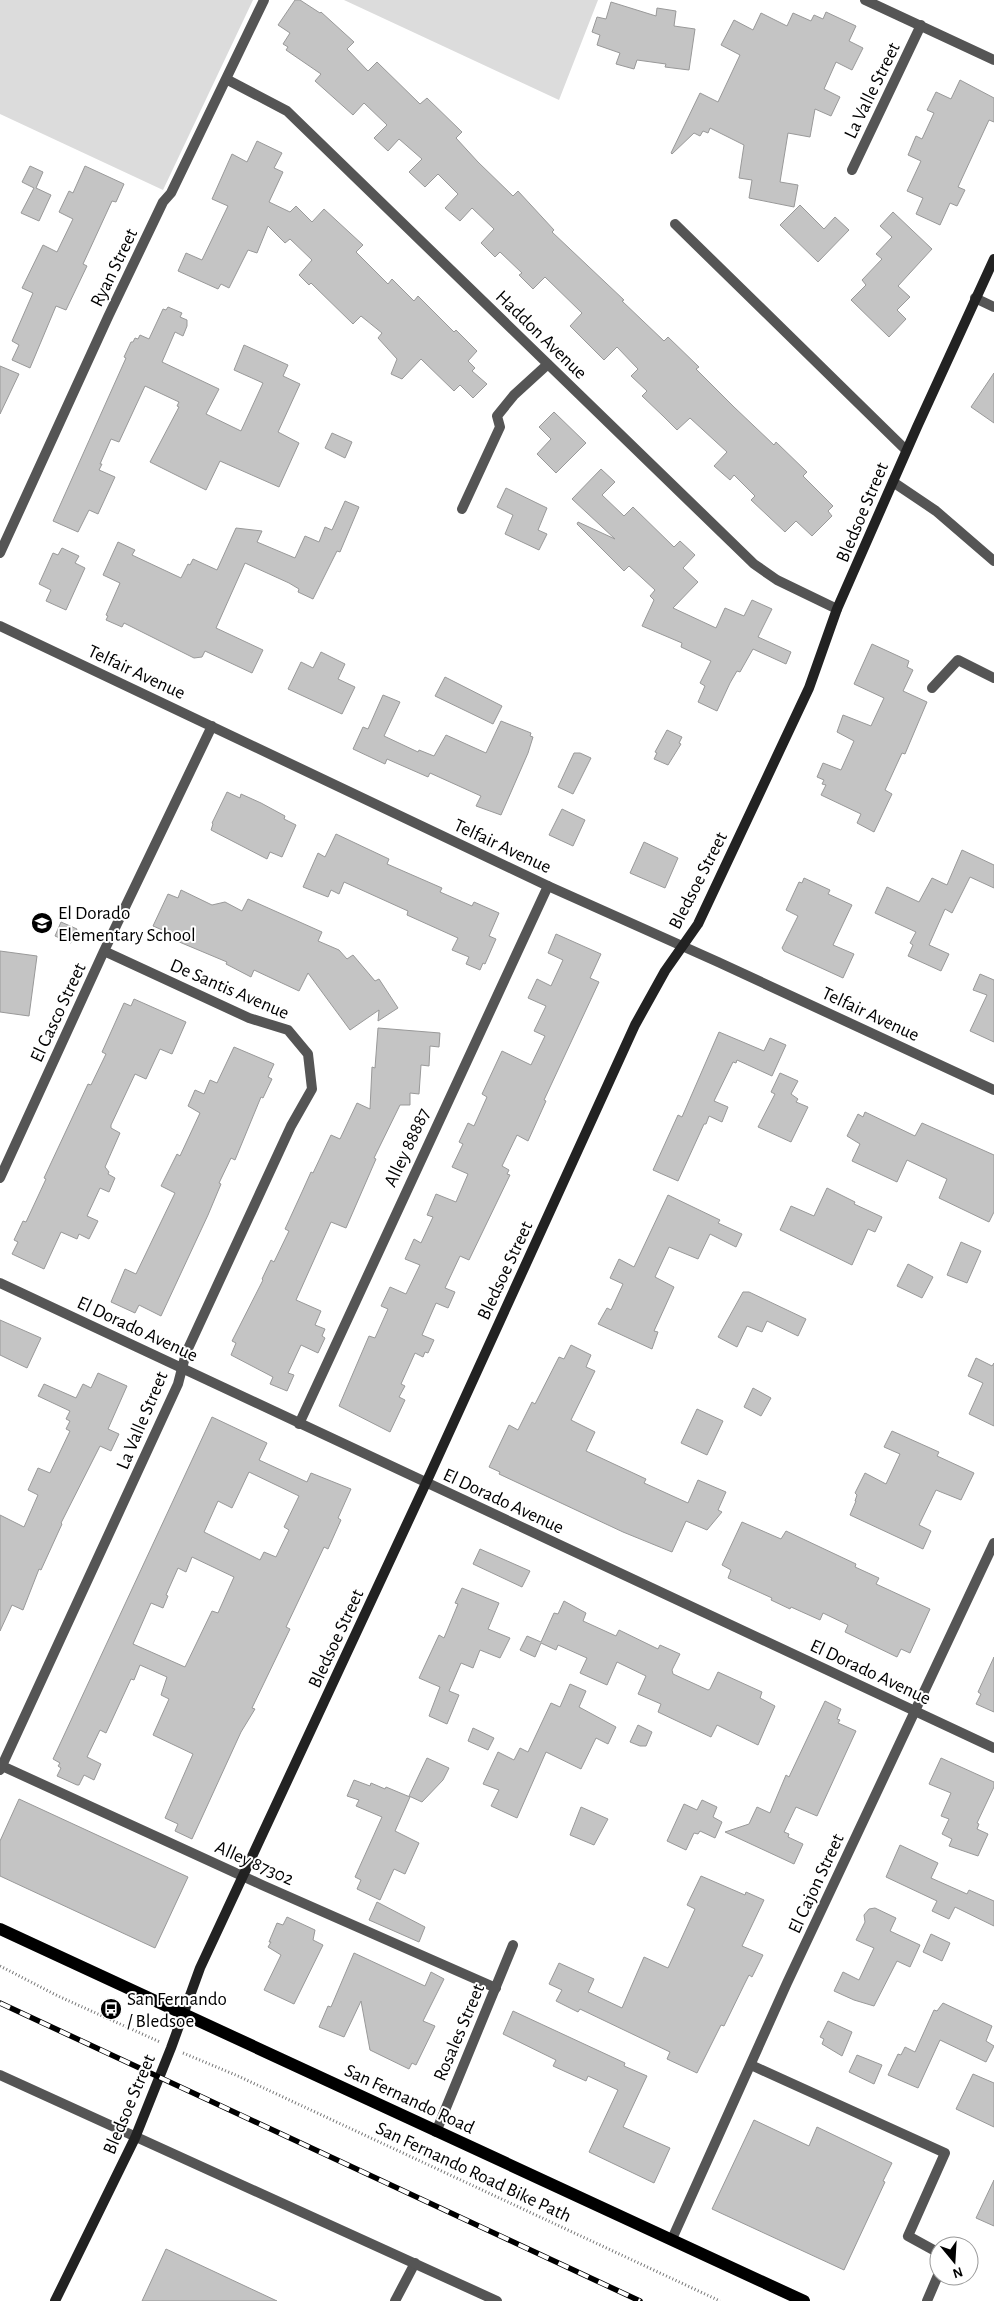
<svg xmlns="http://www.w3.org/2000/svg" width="994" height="2301" font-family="'Alegreya Sans',sans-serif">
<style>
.green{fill:#dcdcdc}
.building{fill:#c4c4c4;stroke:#999;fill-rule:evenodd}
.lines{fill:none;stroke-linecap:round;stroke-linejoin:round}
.path{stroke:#777;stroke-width:3;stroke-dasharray:1 2.5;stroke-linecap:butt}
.lane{stroke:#555;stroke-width:10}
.street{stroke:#555;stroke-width:10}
.secondary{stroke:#222;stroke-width:10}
.primary{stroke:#000;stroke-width:12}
.rail-casing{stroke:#000;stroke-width:5.5}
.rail{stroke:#fff;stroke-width:4;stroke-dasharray:11;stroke-linecap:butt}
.labels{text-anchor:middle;stroke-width:4;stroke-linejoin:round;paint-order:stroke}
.street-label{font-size:19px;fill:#000;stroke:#fff}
.poi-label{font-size:19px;fill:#000;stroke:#fff;text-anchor:start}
</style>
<rect width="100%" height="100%" fill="#fff"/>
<path class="green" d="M0 0H253L163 190 0 114Z
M344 0H598L559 100Z"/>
<path class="building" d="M295 0H300L320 13 321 12 354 42 347 49 368 71 377 62 420 104 427 98 462 132 456 138 478 162 513 196 518 191 554 230 552 232 624 300 622 301 664 341 668 337 699 367 696 369 734 407 774 445 776 442 807 472 803 476 833 506 828 511 832 516 812 536 796 521 785 532 751 500 755 496 734 475 730 480 714 466 727 452 690 418 677 430 663 416 642 396 647 391 631 376 638 369 617 347 604 360 570 326 582 313 545 277 533 289 519 275 522 273 500 252 495 257 481 243 494 229 472 208 460 221 445 208 458 194 438 174 425 187 409 172 422 159 399 139 388 151 374 138 387 125 364 103 353 115 315 81 321 74 286 50 288 47 283 44 290 33 278 25Z
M611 2 656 16 657 8 676 11 674 26 695 29 689 70 665 67 666 64 637 60 634 69 616 64 620 53 597 45 600 35 592 32 597 17 606 19Z
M826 12 856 26 849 41 863 48 852 70 836 62 824 89 840 97 831 116 815 109 810 137 788 133 780 182 798 185 794 207 749 198 752 180 739 178 744 145 710 128 708 133 703 131 700 136 694 133 672 154 671 153 700 93 718 102 740 55 721 45 734 20 753 30 761 13 787 26 793 13 811 21 814 15 823 19Z
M960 80 994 98V122L989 120 958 187 965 190 957 206 950 203 940 225 916 214 923 198 907 191 921 161 908 155 916 136 922 139 934 113 927 110 936 92 951 99Z
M257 141 282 153 274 168 283 172 269 202 290 212 296 206 312 222 324 209 363 245 356 252 388 284 392 279 414 301 418 296 454 332 456 330 477 351 468 361 475 368 472 371 487 384 473 398 460 385 454 391 421 359 402 379 391 374 397 359 378 338 382 333 361 316 353 324 311 283 309 285 299 275 312 260 290 239 285 243 268 226 257 253 248 250 229 288 221 284 218 289 178 271 186 253 202 260 228 206 212 199 232 154 247 162Z
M30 166 43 172 36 188 51 195 39 221 21 213 34 188 22 182Z
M85 166 124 184 116 202 112 201 83 264 87 266 66 310 56 306 30 368 12 360 19 345 12 341 33 293 22 288 43 245 57 252 73 219 59 212 69 191 73 193Z
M800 205 824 229 835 217 849 230 818 262 780 225Z
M893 212 932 249 898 286 910 297 897 310 906 319 889 337 851 300 866 285 862 280 882 259 876 254 892 237 880 226Z
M168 307 182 313 180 317 187 320V326L183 336 175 332 162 362 219 389 206 414 241 431 263 383 234 370 244 345 288 365 283 376 300 384 278 432 299 443 279 487 220 461 206 490 150 462 179 407 177 406 179 402 145 386 119 442 111 439 100 464H102L99 470 115 477 98 514 89 510 78 532 53 521 126 358 124 357 131 342H133L135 338 138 339 140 335 149 339 163 309 166 310Z
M0 366 19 374 0 414Z
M994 373V423L971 407Z
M554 412 586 443 556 473 537 454 551 439 539 427Z
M332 433 352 442 345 458 325 448Z
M601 469 615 482 602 495 624 516 633 507 674 547 680 541 695 555 683 568 698 582 673 608 716 628 725 608 744 616 752 600 772 609 758 637 791 652 786 664 753 649 740 672 737 671 730 683 717 711 698 702 705 686 700 683 711 661 681 647 682 643 642 626 654 600 650 596 655 590 629 566 624 571 577 524 578 522 615 539 572 499Z
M506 488 547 508 538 530 547 534 539 550 505 534 513 515 497 507Z
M345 501 359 507 340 552 337 551 313 599 298 592 299 589 289 583 245 563 216 628 263 650 252 673 205 651 202 657 194 658 124 623 122 627 106 620 108 616 106 615 120 583 103 575 118 542 135 550 132 555 181 578 188 564 190 565 193 559 217 570 236 528 262 531 257 542 295 558 305 536 319 542 325 527 332 530Z
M62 548 79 556 75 563 85 568 66 610 46 601 51 590 39 584 53 553 58 555Z
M872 644 909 661 907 667 913 670 903 691 927 702 905 754 902 753 885 790 892 794 874 832 857 823 861 814 821 795 826 785 822 784 824 780 817 777 823 763 841 770 854 741 837 732 843 715 871 726 884 698 854 684Z
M321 652 345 664 338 679 355 687 342 714 288 689 301 662 313 668Z
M445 677 502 706 493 724 435 696Z
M383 695 400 702 384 736 418 752 419 750 434 756 446 735 486 753 501 721 531 733 530 736 533 737 528 753 501 815 476 806 481 796 430 773 428 777 387 759 385 764 353 749 363 727 368 729Z
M667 730 682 737 679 743 681 744 668 765 654 759 657 753 655 752Z
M574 753H580L591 758 573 794 558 787Z
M227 792 240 798 241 794 261 803 285 816 284 819 296 825 282 857 270 852 267 859 211 830 213 824 212 823Z
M562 809 585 820 573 846 549 835Z
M336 834 389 859 387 864 442 888 440 892 472 906 474 902 499 913 489 936 496 939 485 964 483 963 480 970 466 964 469 957 452 950 458 938 407 915 408 911 344 882 339 894 331 890 328 897 303 887 318 853 325 857Z
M644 842 678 858 665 888 630 873Z
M962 850 994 865V888L970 877 952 913 945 909 929 945 949 954 941 971 908 956 913 945 910 943 916 932 875 913 887 887 919 902 932 878 947 885Z
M804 878 830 890 828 894 852 905 833 945 854 954 843 978 784 951 782 948 798 916 786 910 799 882 802 883Z
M181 890 212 905 225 902 242 911 248 899 322 932 318 941 339 950 347 959 353 955 375 981 379 979 398 1008 378 1021 379 1010 350 1030 308 973 299 991 254 970 251 977 226 964 227 962 165 936 167 932 153 926 168 894 178 898Z
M61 922 77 929 71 943 55 936Z
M556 934 601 954 590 978 599 982 544 1100 546 1101 528 1141 517 1135 502 1166 509 1170 507 1174 510 1175 469 1260 460 1256 445 1288 455 1292 448 1308 436 1303 422 1335 434 1340 428 1353 425 1352 423 1357 415 1353 401 1384 405 1386 399 1397 405 1400 390 1432 339 1406 369 1336 375 1338 388 1309 381 1306 390 1287 406 1294 420 1265 405 1259 414 1239 421 1243 433 1217 427 1215 436 1194 456 1202 468 1174 452 1167 463 1144 459 1142 468 1123 474 1126 487 1097 482 1094 502 1051 531 1065 545 1036 534 1031 546 1006 528 998 537 979 551 986 563 960 548 953Z
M0 951 37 956 29 1016 0 1012Z
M980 974 994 980V1042L970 1031 987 995 973 990Z
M134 999 186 1022 172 1054 160 1049 146 1079 135 1074 111 1125V1128L120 1133 105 1167 109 1172 108 1174 115 1178 109 1192 100 1188 87 1216 98 1221 89 1239 79 1234 77 1239 61 1232 44 1269 12 1254 18 1242 14 1240 23 1221 26 1222 46 1179 44 1178 88 1084 91 1085 106 1054 102 1052 124 1003 131 1006Z
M378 1028 440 1033 439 1047 430 1046 429 1066 421 1065 419 1094 410 1093V1105H400L374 1158 376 1159 346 1228 331 1222 296 1300 321 1311 315 1325 325 1329 322 1336 325 1338 318 1353 301 1345 288 1373 294 1375 287 1391 270 1384 273 1377 231 1355 236 1343 232 1341 263 1280 262 1279 271 1260 274 1262 289 1231 285 1229 302 1192 311 1172 313 1173 331 1135 340 1139 357 1103 370 1109 372 1067 375 1068Z
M719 1032 764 1051 770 1038 786 1045 772 1076 737 1060 736 1063 733 1062 714 1101 728 1107 722 1122 709 1116 706 1124H704L678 1181 653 1170 678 1115 682 1117Z
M234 1047 274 1064 268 1077 272 1079 263 1098 261 1097 235 1160 231 1158 219 1183 221 1184 208 1215 161 1316 139 1305 135 1313 111 1302 125 1269 136 1274 175 1193 161 1186 177 1154 180 1156 200 1113 188 1106 195 1090 204 1094 210 1080 217 1083Z
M780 1073 798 1081 791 1094 798 1099 796 1102 808 1107 791 1142 758 1127 775 1094 771 1092Z
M865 1112 915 1136 922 1123 994 1155V1212L989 1222 939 1198 947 1179 907 1160 897 1182 852 1161 860 1144 847 1136 858 1114 863 1117Z
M827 1188 855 1202 854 1204 882 1217 875 1232 868 1229 852 1265 780 1230 791 1206 814 1216Z
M668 1195 720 1220 718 1223 742 1234 736 1247 710 1234 698 1259 669 1247 655 1277 674 1287 654 1331 658 1332 652 1349 598 1324 607 1308 611 1310 623 1284 610 1278 619 1259 634 1267Z
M961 1242 981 1251 967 1283 947 1275Z
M908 1264 933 1277 922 1298 897 1286Z
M743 1292H749L806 1319 798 1336 767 1321 762 1332 747 1326 737 1347 718 1337Z
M0 1320 41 1338 27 1368 0 1355Z
M571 1345 591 1355 586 1367 595 1371 571 1420 595 1432 586 1451 646 1479 644 1483 688 1503 698 1480 726 1492 718 1510 722 1512 707 1530 686 1521 672 1552 623 1532 499 1474 500 1472 489 1467 509 1425 518 1430 532 1402 535 1404 559 1357 564 1359Z
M976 1358 992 1366 994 1363V1426L969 1414 983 1383 968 1376Z
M98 1373 127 1386 108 1429 119 1434 111 1451 100 1446 61 1523 62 1524 41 1570 39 1569 23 1610 12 1605 0 1631V1515L24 1527 38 1495 28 1490 38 1468 50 1473 70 1431 66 1429 70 1421 66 1419 70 1411 38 1396 44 1384 76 1398 83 1384 91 1388Z
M753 1388 771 1398 761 1416 744 1407Z
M697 1409 723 1421 707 1455 681 1443Z
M212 1417 267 1443 259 1460 307 1482 311 1473 351 1489 338 1518 341 1520 328 1549 324 1547 286 1627 290 1629 252 1708 255 1709 241 1732 192 1839 175 1831 178 1824 165 1818 193 1754 153 1735 169 1699 161 1695 167 1677 140 1665 134 1680 131 1679 106 1733 100 1730 87 1757 101 1764 94 1780 84 1775 79 1785H77L57 1776 61 1768 58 1766 60 1763 53 1759ZM249 1472 299 1496 284 1527 289 1530 276 1557 264 1552 260 1560 204 1532 218 1501 232 1508ZM192 1557 234 1577 218 1613 212 1611 185 1667 133 1644 151 1603 163 1608 168 1596 166 1595 178 1568 186 1572Z
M892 1431 939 1452 937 1456 974 1473 961 1500 936 1490 919 1525 931 1531 923 1549 850 1515 856 1501H855L857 1495 855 1493 865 1473 886 1484 900 1454 884 1447Z
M742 1522 781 1539 786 1531 856 1564 855 1567 879 1578 876 1584 930 1609 910 1653 901 1649 897 1657 845 1632 848 1625 823 1613 820 1620 791 1607 790 1609 771 1600 772 1598 728 1578 731 1570 722 1565Z
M480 1549 530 1571 522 1587 473 1564Z
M462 1588 499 1603 488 1629 510 1638 500 1658 480 1650 473 1668 461 1663 449 1691 459 1695 447 1724 429 1716 440 1687 419 1678 439 1635 444 1638 456 1609 458 1604 455 1603Z
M564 1601 586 1613 583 1621 616 1636 619 1630 658 1649 660 1645 680 1654 672 1670 673 1674 708 1690 710 1689 718 1672 762 1692 760 1698 775 1706 758 1745 717 1725 711 1737 658 1712 661 1704 638 1694 646 1676 617 1662 607 1685 580 1673 587 1658 558 1645 556 1650 541 1643 535 1657 520 1650 527 1636 541 1642 554 1613 558 1614Z
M994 1657V1712L976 1704 981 1694 978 1692Z
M570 1684 586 1691 579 1707 616 1727 608 1744 596 1738 581 1769 546 1752 517 1818 491 1806 499 1790 483 1784 498 1752 514 1760 520 1748 528 1752 551 1703 560 1707Z
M825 1701 841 1709 837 1719 840 1720 838 1723 856 1731 817 1816 796 1807 784 1832 789 1834 788 1837 803 1844 794 1864 725 1832 749 1824 757 1807 770 1813 786 1775 789 1777Z
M638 1725 652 1732 646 1746H640L630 1742Z
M473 1728 494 1738 488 1750 468 1741Z
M427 1758 449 1768 443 1780 422 1802 409 1796Z
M941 1758 994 1782V1787L977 1823 979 1824 977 1829 988 1834 978 1856 949 1846 952 1839 942 1834 949 1819 941 1816 951 1793 929 1784Z
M354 1780 370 1786 371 1783 385 1789 386 1787 410 1797 395 1831 419 1843 405 1874 394 1869 380 1900 357 1889 361 1880 355 1877 382 1817 356 1806 359 1800 347 1796Z
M19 1799 188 1877 155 1948 0 1876V1841Z
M702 1800 717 1807 713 1817 722 1822 715 1838 700 1831 698 1834 694 1833 686 1850 667 1841 684 1804 697 1810Z
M581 1807 608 1819 594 1845 570 1835Z
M900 1845 938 1863 931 1878 967 1894 969 1890 994 1901V1926L955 1907 949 1919 932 1911 937 1901 886 1877Z
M701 1876 745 1895 746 1892 764 1900 742 1946 763 1955 752 1977 749 1975 744 1985 724 2026 721 2025 697 2073 667 2059 670 2052 580 2009 578 2012 556 2001 562 1990 549 1984 559 1963 594 1979 588 1992 622 2008 644 1957 668 1968 695 1909 687 1905Z
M377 1902 425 1927 419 1942 369 1920Z
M875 1908 896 1918 890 1931 920 1945 910 1967 897 1961 874 2006 854 2000 834 1991 843 1972 859 1980 874 1948 856 1940 865 1922 864 1915 869 1909Z
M287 1917 315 1930 313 1940 323 1945 294 2004 264 1990 281 1955 268 1947 271 1942H269L277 1923 283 1925Z
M931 1934 950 1943 942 1961 923 1952Z
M354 1953 425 1986 431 1972 444 1979 423 2021 435 2026 416 2065 412 2063 409 2069 370 2050 361 2001 344 2037 319 2027 328 2006 331 2007Z
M943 2003 992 2026 986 2041 994 2046 986 2062 940 2040 918 2088 888 2075 898 2054 901 2055 905 2047 915 2052 934 2010 937 2011Z
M513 2011 625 2063 624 2066 647 2076 623 2127 670 2148 654 2183 589 2152 618 2090 588 2076 586 2081 553 2066 556 2060 503 2034Z
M828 2021 852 2032 842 2056 822 2044 824 2039 820 2037Z
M857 2055 882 2065 874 2084 849 2072Z
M973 2074 994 2083V2127L956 2109Z
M754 2120 809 2146 817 2127 892 2163 883 2181 885 2182 844 2270 712 2209Z
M994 2180V2226L976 2218Z
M166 2249 277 2301H142Z"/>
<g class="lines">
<path class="path" d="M0 1966 58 1996 160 2042
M183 2053 238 2076 720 2301"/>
<path class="lane" d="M675 224 906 450
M893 482 936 511 994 561
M932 688 958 660 994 678
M299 1424 548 886
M0 1765 262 1885 496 1988
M751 2065 945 2153 908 2236 939 2253
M395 2301 415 2263
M927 2301 939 2273"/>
<path class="street" d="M865 0 994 60
M226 79 287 111 754 564 777 580 837 609
M852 170 921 25
M975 298 994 307
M462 509 500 427 497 416 514 395 548 364
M0 553 108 317 163 202 171 193 264 0
M0 626 548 886 718 962 994 1090
M0 1178 104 951 212 726
M0 1283 994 1748
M0 1770 178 1384 186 1353 291 1126 312 1089 308 1054 288 1030 249 1018 104 951
M0 2075 497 2301
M436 2132 513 1945
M672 2239 787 1983 994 1543"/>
<path class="secondary" d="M55 2301 135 2138 171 2048 200 1968 426 1483 635 1025 665 971 698 924 809 688 837 609 917 427 994 259"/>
<path class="primary" d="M0 1929 804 2301"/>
<g class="rail-casing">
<path id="rail" d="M0 2003 640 2301"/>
</g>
<use href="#rail" class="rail"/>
</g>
<defs>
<g id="school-disc" transform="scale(1.125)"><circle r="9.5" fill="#000" stroke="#fff"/><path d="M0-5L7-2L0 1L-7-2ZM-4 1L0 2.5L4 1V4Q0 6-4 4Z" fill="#fff"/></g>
<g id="bus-disc" transform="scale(1.125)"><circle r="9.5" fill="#000" stroke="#fff"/><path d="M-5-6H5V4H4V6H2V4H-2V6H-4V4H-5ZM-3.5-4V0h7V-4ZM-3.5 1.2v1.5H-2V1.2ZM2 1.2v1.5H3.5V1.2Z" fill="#fff"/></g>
</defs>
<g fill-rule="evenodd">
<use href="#school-disc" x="42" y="923"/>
<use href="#bus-disc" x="111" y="2009"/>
</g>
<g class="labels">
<g class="street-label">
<text transform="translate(871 90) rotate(-64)" y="7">La Valle Street</text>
<text transform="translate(113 267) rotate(-64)" y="7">Ryan Street</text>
<text transform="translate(542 334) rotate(44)" y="7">Haddon Avenue</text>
<text transform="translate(861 512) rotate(-67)" y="7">Bledsoe Street</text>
<text transform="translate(137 671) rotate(25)" y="7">Telfair Avenue</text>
<text transform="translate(503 845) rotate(25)" y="7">Telfair Avenue</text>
<text transform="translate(697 880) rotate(-63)" y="7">Bledsoe Street</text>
<text transform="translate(230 988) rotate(23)" y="7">De Santis Avenue</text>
<text transform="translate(57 1012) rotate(-65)" y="7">El Casco Street</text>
<text transform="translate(871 1013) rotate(25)" y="7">Telfair Avenue</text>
<text transform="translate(406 1147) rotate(-65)" y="7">Alley 88887</text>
<text transform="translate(504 1270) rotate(-65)" y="7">Bledsoe Street</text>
<text transform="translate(138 1328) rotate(25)" y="7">El Dorado Avenue</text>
<text transform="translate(141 1420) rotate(-67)" y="7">La Valle Street</text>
<text transform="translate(504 1500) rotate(25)" y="7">El Dorado Avenue</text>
<text transform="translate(335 1638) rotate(-65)" y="7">Bledsoe Street</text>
<text transform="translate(871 1671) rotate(25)" y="7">El Dorado Avenue</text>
<text transform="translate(255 1862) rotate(24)" y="7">Alley 87302</text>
<text transform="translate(815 1883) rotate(-65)" y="7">El Cajon Street</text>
<text transform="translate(458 2032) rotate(-67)" y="7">Rosales Street</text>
<text transform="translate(410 2098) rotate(25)" y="7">San Fernando Road</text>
<text transform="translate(128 2104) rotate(-67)" y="7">Bledsoe Street</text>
<text transform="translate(474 2171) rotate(25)" y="7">San Fernando Road Bike Path</text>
</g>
<g class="poi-label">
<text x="58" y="919">El Dorado<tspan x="58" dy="22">Elementary School</tspan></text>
<text x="127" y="2005">San Fernando<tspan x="127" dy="22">/ Bledsoe</tspan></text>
</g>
</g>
<g transform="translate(954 2261) rotate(162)"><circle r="24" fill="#ffffff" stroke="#999999"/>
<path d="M0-4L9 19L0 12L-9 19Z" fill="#000000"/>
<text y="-8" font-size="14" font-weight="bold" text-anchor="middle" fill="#000000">N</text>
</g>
</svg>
